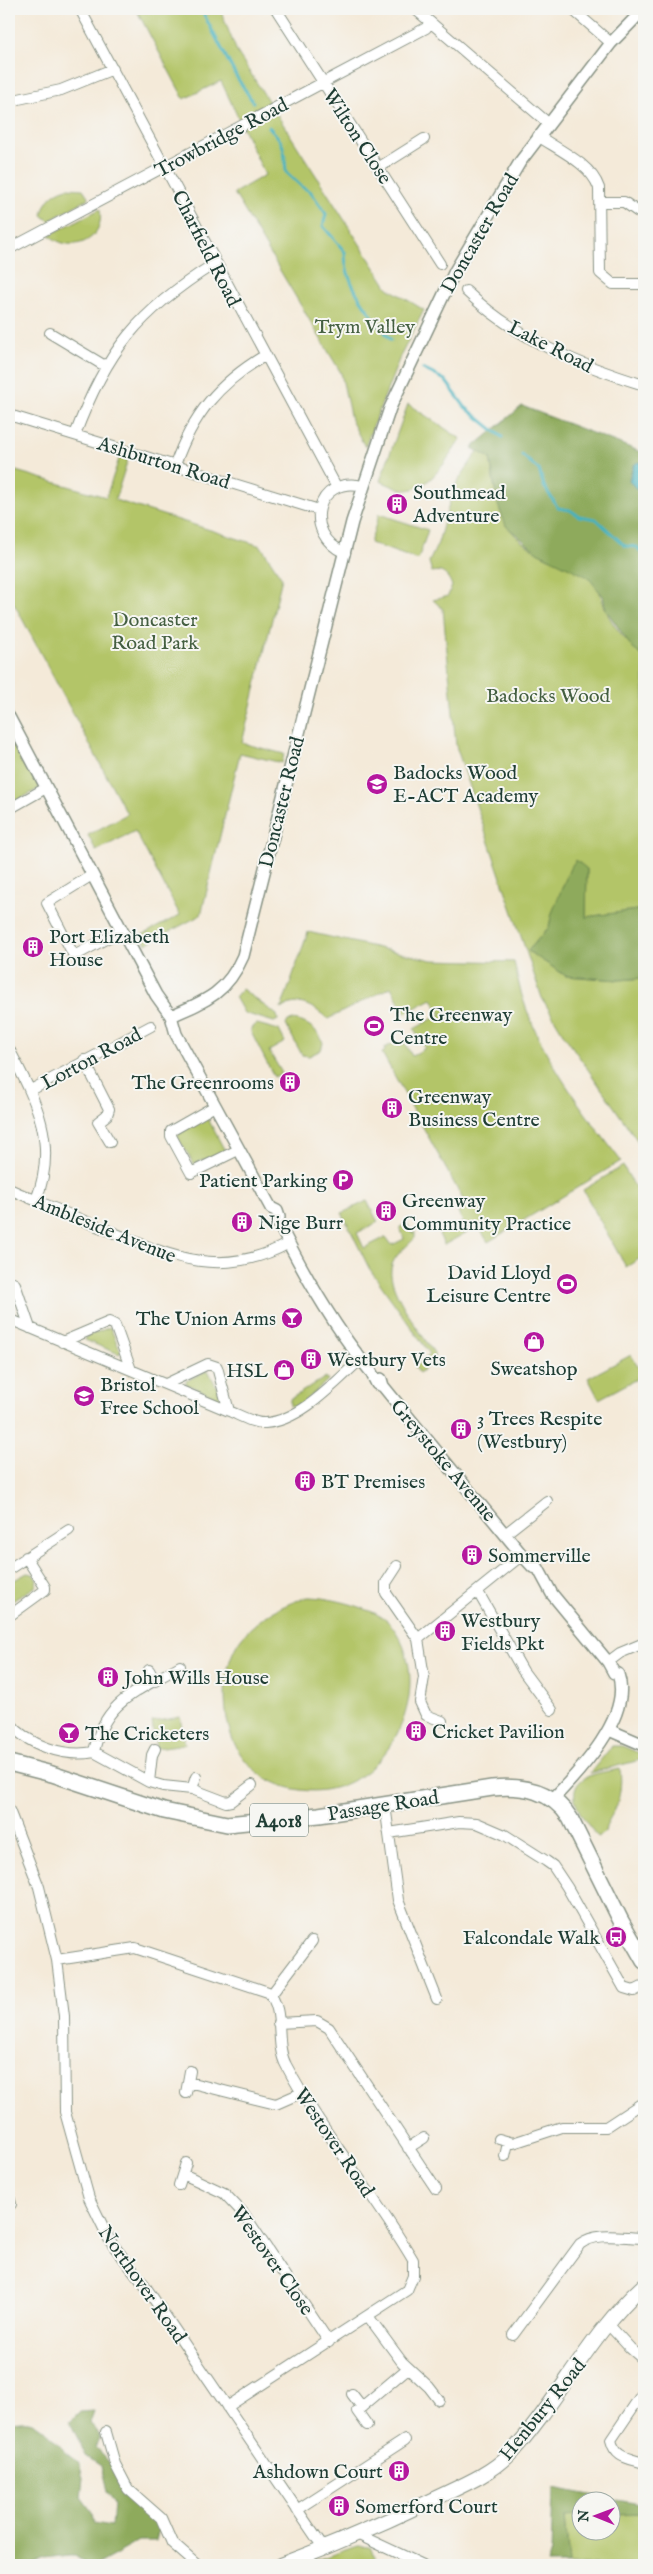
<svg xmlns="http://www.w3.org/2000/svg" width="653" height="2574" font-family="'IM FELL English',serif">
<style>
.green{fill:#b3c568;stroke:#69814e}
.forest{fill:#8eaa5c;stroke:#567448}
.water{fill:#44b2c0;stroke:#32787a}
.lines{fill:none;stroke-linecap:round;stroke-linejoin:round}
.stream{stroke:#44b2c0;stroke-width:3}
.minor-casing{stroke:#8a9486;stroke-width:12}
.tertiary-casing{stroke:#8a9486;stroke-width:14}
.secondary-casing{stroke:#8a9486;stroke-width:16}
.primary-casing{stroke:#8a9486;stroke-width:18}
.minor{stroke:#fff;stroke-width:10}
.tertiary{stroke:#fff;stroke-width:11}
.secondary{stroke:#fff;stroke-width:14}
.primary{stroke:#fff;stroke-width:15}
.labels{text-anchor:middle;stroke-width:4;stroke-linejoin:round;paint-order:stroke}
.shield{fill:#f6f6f2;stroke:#60746d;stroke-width:1}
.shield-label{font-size:19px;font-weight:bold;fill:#1f3d34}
.street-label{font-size:20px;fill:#1f3d34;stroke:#f6f6f2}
.park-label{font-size:20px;fill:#445f41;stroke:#f6f6f2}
.poi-label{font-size:20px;fill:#1f3d34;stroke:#f6f6f2;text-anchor:start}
</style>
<rect width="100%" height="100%" fill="#f6f6f2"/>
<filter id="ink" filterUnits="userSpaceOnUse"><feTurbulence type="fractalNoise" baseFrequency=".02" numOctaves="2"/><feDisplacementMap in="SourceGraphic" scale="10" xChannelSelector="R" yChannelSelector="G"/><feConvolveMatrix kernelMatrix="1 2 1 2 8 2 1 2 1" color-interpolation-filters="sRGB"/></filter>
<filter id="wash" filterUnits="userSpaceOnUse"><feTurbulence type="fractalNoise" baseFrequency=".0096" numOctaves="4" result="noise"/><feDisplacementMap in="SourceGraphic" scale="20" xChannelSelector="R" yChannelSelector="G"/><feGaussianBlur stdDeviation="1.12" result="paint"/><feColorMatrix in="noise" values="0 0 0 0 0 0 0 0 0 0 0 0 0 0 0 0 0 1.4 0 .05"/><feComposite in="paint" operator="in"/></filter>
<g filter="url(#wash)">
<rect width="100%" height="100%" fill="#f4ead9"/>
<path class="green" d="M136 9H220L237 52 388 288 424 310 400 357 365 447 351 420 341 373 234 193 265 175 221 81 184 99Z
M67 188 83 189 89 198 49 221 42 215C45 200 53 192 67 188Z
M100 209C106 241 70 255 49 235Z
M408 404 461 439C448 457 432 488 407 490 399 490 388 484 380 481Z
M478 451 490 458C498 508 497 532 547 557 560 563 578 568 589 577 602 589 600 597 606 610 611 625 632 648 644 657V909L586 917 587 869 552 913 549 927 528 951 566 976 619 980 644 978V1150L564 1035 542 998 456 746 443 609 433 600 448 596 452 586C449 577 443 569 432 572L429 562 438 543 454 487Z
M120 456 128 459 115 500 261 546 282 578 242 743 284 754 282 763 240 753 201 915 146 944 142 935 180 915 135 831 96 851 88 835 127 814 11 598 9 599V469L106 497Z
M379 514 428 530 418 560 370 543Z
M9 730 40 788 9 805Z
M308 932 432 960 514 962C517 974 519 987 523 999 542 1058 584 1112 621 1161L488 1242 478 1226 444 1245 439 1234 463 1222 456 1208 465 1203 382 1053 385 1051 384 1048 397 1042 400 1045 404 1042 412 1056 425 1048 414 1029 441 1014 432 999 405 1013 391 987 328 1019C314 1007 298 996 281 1009Z
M242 989 277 1015 278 1020 274 1022 244 1013 235 997Z
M292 1020C306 1021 319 1030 323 1043L321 1050 309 1056 302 1055 286 1025 288 1021Z
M257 1024 279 1030 285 1042 269 1051 282 1073 274 1077 251 1032V1028Z
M206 1115 225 1151 194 1164 178 1138V1132Z
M623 1166 644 1202V1256L626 1267 583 1190Z
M367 1201 378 1222 357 1233 364 1248 386 1237 392 1245 404 1239 400 1227 407 1224 412 1233 415 1232V1238C406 1248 393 1255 391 1269 388 1291 422 1334 434 1353V1361L419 1373 415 1367 430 1354 369 1268 342 1213Z
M110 1327 121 1352 119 1354 85 1340V1337Z
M631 1355 644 1375 599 1399 588 1378Z
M208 1370 221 1396 219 1398 186 1384V1381Z
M326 1377 328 1380 297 1408 290 1406V1399Z
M27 1573 33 1574 37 1580 35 1587 9 1603V1583Z
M308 1597C328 1597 379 1608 392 1626 441 1691 383 1802 300 1790 274 1786 252 1773 238 1750 220 1721 220 1662 243 1636 259 1617 284 1604 308 1597Z
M180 1717 185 1744 156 1748 152 1722Z
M612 1746H622L644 1755V1759L590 1773Z
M620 1769C622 1783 620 1800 613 1813 609 1820 606 1824 605 1832L598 1837C585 1822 558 1789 589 1776 599 1772 610 1771 620 1769Z
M644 2514V2565H569L565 2515H580V2532H610L611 2515Z
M358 2546 370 2547 378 2565H303Z"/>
<path class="forest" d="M522 406 644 453V464L641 462 634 465 629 477 644 497V657L633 649 606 610 603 596 588 577 537 552 506 526 497 502 490 458 472 448Z
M576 860 587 869 586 917 644 909V978L619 980 566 976 528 951 549 927 552 913 570 868Z
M94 2411 90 2423 100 2436 95 2447 115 2468 128 2498 160 2524 156 2541H139L96 2565H88L75 2556H70L44 2559 33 2565H9V2421C16 2423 25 2419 32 2422 52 2432 60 2451 79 2462L83 2479 81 2497 92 2512 94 2523 112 2526 114 2504 107 2492 101 2466 86 2456 70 2422 80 2412Z
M553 2488 644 2505V2514L611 2515 610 2502H580V2515L565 2516 569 2565H547L551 2552Z"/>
<path class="water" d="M638 462 644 464V497L629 481 634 465Z"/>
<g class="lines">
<path class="stream" d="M201 9 236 76 253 102
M269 127C286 144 284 149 286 172L302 187 311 192 326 214 323 226 345 252C344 285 371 314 391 340
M423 369 445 380 465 407 502 437
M522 455 539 470 544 486 558 508 570 510 579 516 596 519 625 546 637 547 644 556"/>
</g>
</g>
<g filter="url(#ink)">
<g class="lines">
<g class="minor-casing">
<path id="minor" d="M80 9 336 486
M276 9 440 264
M415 9 548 123
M572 9 611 43
M9 101 61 90 113 69
M538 136C559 150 591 164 599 188L600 273 613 284H644
M378 168 424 139
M600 202H624L644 216
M9 249 426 28 430 22
M466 291C516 339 579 365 644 385
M50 333 105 366
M9 415 319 510
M75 435C106 351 139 311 214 264
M175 465C193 414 218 384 264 356
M345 553C302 534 315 475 363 486
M9 809 46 788
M92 875 47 903 73 954 76 955 122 930
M9 1049C35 1099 59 1143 36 1200
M84 1060 109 1109 107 1115 98 1122 110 1142
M31 1090 151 1026
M215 1106 171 1131V1136L191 1173 238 1150
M9 1189C42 1203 74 1217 107 1230 171 1257 222 1280 289 1243
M9 1281 15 1284 30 1328
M9 1319 229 1411C239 1415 254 1424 265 1423 301 1421 335 1382 361 1359
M62 1342 109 1322 115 1325 131 1370
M166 1384 208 1364 217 1367 229 1411
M505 1534 547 1501
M397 1566 386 1583V1593L418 1639 424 1677 420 1702 426 1715 442 1721
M9 1569 69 1530
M478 1592 523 1671 552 1710
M9 1614H12L45 1590V1587L26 1557
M418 1639 522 1555
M608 1662 620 1653 644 1643
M180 1666C139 1691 104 1700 94 1752L149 1782 163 1786 192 1789 226 1802 231 1801 252 1785
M149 1670 155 1681
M9 1722C27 1745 65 1758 94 1752
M149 1782 152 1755 155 1749
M192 1789 196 1777
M385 1805 398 1900 437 1999
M9 1810 39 1887 57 1960 64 2016 65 2112 89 2198 110 2241 143 2283 324 2549
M389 1833 459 1822 477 1823 505 1835 546 1861 553 1866 567 1887 624 1988 634 1991 644 1986
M57 1960 135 1948 268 1992C286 2010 274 2043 286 2065 322 2133 374 2193 413 2260V2276L407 2290 227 2407
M271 1995 312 1941
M278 2023 317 2021 329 2028 436 2189
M188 2082 276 2104 301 2093
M186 2093 190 2071
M499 2139 513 2143 562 2127H606L644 2102
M408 2148 424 2138
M505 2156 508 2143
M183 2174 224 2193 244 2214 329 2342
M179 2185 186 2163
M9 2197 11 2204
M368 2316 402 2362 429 2387 439 2400
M608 2324 630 2348 644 2360
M513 2335 580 2244C597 2231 624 2238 644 2238
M644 2391 611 2440C615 2458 628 2458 644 2463
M352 2394 362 2407
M367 2425 357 2411 408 2368
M106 2432 115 2464 128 2489 161 2518 172 2543 197 2565
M297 2510 405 2440
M359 2535 423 2565"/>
</g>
<g class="tertiary-casing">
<path id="tertiary" d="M9 717 156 995 171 1016 176 1034 271 1208 277 1211 279 1217 278 1222C304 1275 334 1327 371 1372L377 1384 383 1386
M171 1016C206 1001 227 993 243 956L352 522 390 408 455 271 520 162 611 43 644 9
M381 1379 383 1386 396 1402 522 1555 533 1567 538 1568 552 1594 608 1662 614 1673 618 1674C633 1716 579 1772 552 1800
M609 1730 644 1745"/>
</g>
<g class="secondary-casing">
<path id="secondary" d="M280 2565C333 2545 384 2523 436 2498 461 2486 491 2474 510 2454 559 2401 590 2333 644 2285"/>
</g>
<g class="primary-casing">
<path id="primary" d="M9 1763 52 1774 164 1811 227 1824 319 1815 492 1788C523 1785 552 1790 570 1818L621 1921 644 1961"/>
</g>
<use href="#minor" class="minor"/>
<use href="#tertiary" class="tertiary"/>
<use href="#secondary" class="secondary"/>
<use href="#primary" class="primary"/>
</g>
</g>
<defs>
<g id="building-disc" transform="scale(1.125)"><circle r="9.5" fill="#b5179e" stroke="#f6f6f2"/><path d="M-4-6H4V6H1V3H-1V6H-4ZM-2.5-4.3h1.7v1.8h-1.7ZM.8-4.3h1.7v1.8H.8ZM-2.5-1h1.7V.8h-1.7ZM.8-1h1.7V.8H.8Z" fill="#fff"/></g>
<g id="school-disc" transform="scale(1.125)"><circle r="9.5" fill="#b5179e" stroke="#f6f6f2"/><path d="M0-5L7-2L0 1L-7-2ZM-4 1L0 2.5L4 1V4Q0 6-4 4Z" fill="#fff"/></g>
<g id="stadium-disc" transform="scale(1.125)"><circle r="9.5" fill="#b5179e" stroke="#f6f6f2"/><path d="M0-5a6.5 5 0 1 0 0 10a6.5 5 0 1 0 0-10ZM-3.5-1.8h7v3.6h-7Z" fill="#fff"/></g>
<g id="parking-disc" transform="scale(1.125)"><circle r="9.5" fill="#b5179e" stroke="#f6f6f2"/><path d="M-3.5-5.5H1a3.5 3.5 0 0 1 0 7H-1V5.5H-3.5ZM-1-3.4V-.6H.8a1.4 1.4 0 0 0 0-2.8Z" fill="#fff"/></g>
<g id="bar-disc" transform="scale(1.125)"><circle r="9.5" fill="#b5179e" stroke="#f6f6f2"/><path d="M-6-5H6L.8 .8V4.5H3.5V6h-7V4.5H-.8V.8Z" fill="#fff"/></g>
<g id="shop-disc" transform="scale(1.125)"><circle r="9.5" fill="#b5179e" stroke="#f6f6f2"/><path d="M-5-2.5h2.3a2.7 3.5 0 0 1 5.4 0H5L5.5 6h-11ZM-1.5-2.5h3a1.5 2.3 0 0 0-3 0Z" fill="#fff"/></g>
<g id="bus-disc" transform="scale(1.125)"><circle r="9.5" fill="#b5179e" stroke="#f6f6f2"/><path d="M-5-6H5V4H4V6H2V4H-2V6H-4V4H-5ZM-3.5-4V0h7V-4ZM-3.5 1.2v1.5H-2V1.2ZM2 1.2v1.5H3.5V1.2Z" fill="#fff"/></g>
</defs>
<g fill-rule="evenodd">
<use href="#building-disc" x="397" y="504"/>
<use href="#school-disc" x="377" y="784"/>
<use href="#building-disc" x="33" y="947"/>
<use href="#stadium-disc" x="374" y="1026"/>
<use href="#building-disc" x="290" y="1082"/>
<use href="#building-disc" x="392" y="1108"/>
<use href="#parking-disc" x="343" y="1180"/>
<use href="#building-disc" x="386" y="1211"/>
<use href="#building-disc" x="242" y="1222"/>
<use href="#stadium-disc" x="567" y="1284"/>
<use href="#bar-disc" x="292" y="1318"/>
<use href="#shop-disc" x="534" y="1342"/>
<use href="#building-disc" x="311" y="1359"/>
<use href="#shop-disc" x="284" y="1370"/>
<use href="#school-disc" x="84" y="1396"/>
<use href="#building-disc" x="461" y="1429"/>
<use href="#building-disc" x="305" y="1481"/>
<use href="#building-disc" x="472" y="1555"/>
<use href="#building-disc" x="445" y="1631"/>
<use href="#building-disc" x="108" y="1677"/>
<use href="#building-disc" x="416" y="1731"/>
<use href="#bar-disc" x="69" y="1733"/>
<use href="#bus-disc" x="616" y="1937"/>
<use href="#building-disc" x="399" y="2471"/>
<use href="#building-disc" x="339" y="2506"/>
</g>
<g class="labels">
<rect class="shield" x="250" y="1803.5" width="58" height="33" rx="4"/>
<g class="shield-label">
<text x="279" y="1827">A4018</text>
</g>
<g class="street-label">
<text transform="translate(358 136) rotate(57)" y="7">Wilton Close</text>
<text transform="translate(221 137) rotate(-28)" y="7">Trowbridge Road</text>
<text transform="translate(479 233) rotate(-60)" y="7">Doncaster Road</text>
<text transform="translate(207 248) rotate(63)" y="7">Charfield Road</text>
<text transform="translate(551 346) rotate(27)" y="7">Lake Road</text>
<text transform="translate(164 462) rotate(17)" y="7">Ashburton Road</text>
<text transform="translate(281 802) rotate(-76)" y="7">Doncaster Road</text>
<text transform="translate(91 1058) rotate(-28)" y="7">Lorton Road</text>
<text transform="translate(105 1228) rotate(22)" y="7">Ambleside Avenue</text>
<text transform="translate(444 1460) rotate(50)" y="7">Greystoke Avenue</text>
<text transform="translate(383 1805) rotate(-9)" y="7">Passage Road</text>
<text transform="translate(335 2142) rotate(56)" y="7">Westover Road</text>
<text transform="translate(273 2260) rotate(55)" y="7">Westover Close</text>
<text transform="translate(143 2284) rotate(55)" y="7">Northover Road</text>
<text transform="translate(542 2409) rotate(-51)" y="7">Henbury Road</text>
</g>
<g class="park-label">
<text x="365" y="333">Trym Valley</text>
<text x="155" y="626">Doncaster<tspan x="155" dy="23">Road Park</tspan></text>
<text x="548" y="702">Badocks Wood</text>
</g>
<g class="poi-label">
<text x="413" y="499">Southmead<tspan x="413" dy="23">Adventure</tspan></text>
<text x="393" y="779">Badocks Wood<tspan x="393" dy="23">E-ACT Academy</tspan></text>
<text x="49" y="943">Port Elizabeth<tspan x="49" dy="23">House</tspan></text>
<text x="390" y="1021">The Greenway<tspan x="390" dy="23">Centre</tspan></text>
<text x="274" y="1089" text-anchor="end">The Greenrooms</text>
<text x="408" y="1103">Greenway<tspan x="408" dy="23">Business Centre</tspan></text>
<text x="327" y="1187" text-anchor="end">Patient Parking</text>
<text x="402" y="1207">Greenway<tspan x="402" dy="23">Community Practice</tspan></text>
<text x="258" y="1229">Nige Burr</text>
<text x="551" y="1279" text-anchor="end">David Lloyd<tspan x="551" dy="23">Leisure Centre</tspan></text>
<text x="276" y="1325" text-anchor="end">The Union Arms</text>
<text x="327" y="1366">Westbury Vets</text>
<text x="534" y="1375" text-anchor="middle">Sweatshop</text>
<text x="268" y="1377" text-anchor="end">HSL</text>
<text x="100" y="1391">Bristol<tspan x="100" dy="23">Free School</tspan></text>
<text x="477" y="1425">3 Trees Respite<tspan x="477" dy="23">(Westbury)</tspan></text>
<text x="321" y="1488">BT Premises</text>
<text x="488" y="1562">Sommerville</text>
<text x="461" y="1627">Westbury<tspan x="461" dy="23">Fields Pkt</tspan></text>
<text x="124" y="1684">John Wills House</text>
<text x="432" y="1738">Cricket Pavilion</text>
<text x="85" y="1740">The Cricketers</text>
<text x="600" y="1944" text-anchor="end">Falcondale Walk</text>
<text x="383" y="2478" text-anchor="end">Ashdown Court</text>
<text x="355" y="2513">Somerford Court</text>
</g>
</g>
<rect width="653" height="2574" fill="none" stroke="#f6f6f2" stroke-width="30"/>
<g transform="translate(596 2516) rotate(271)"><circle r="24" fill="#f6f6f2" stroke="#a0aca6"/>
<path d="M0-4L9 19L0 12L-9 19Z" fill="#b5179e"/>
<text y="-8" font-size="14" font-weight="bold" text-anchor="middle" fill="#1f3d34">N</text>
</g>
</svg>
